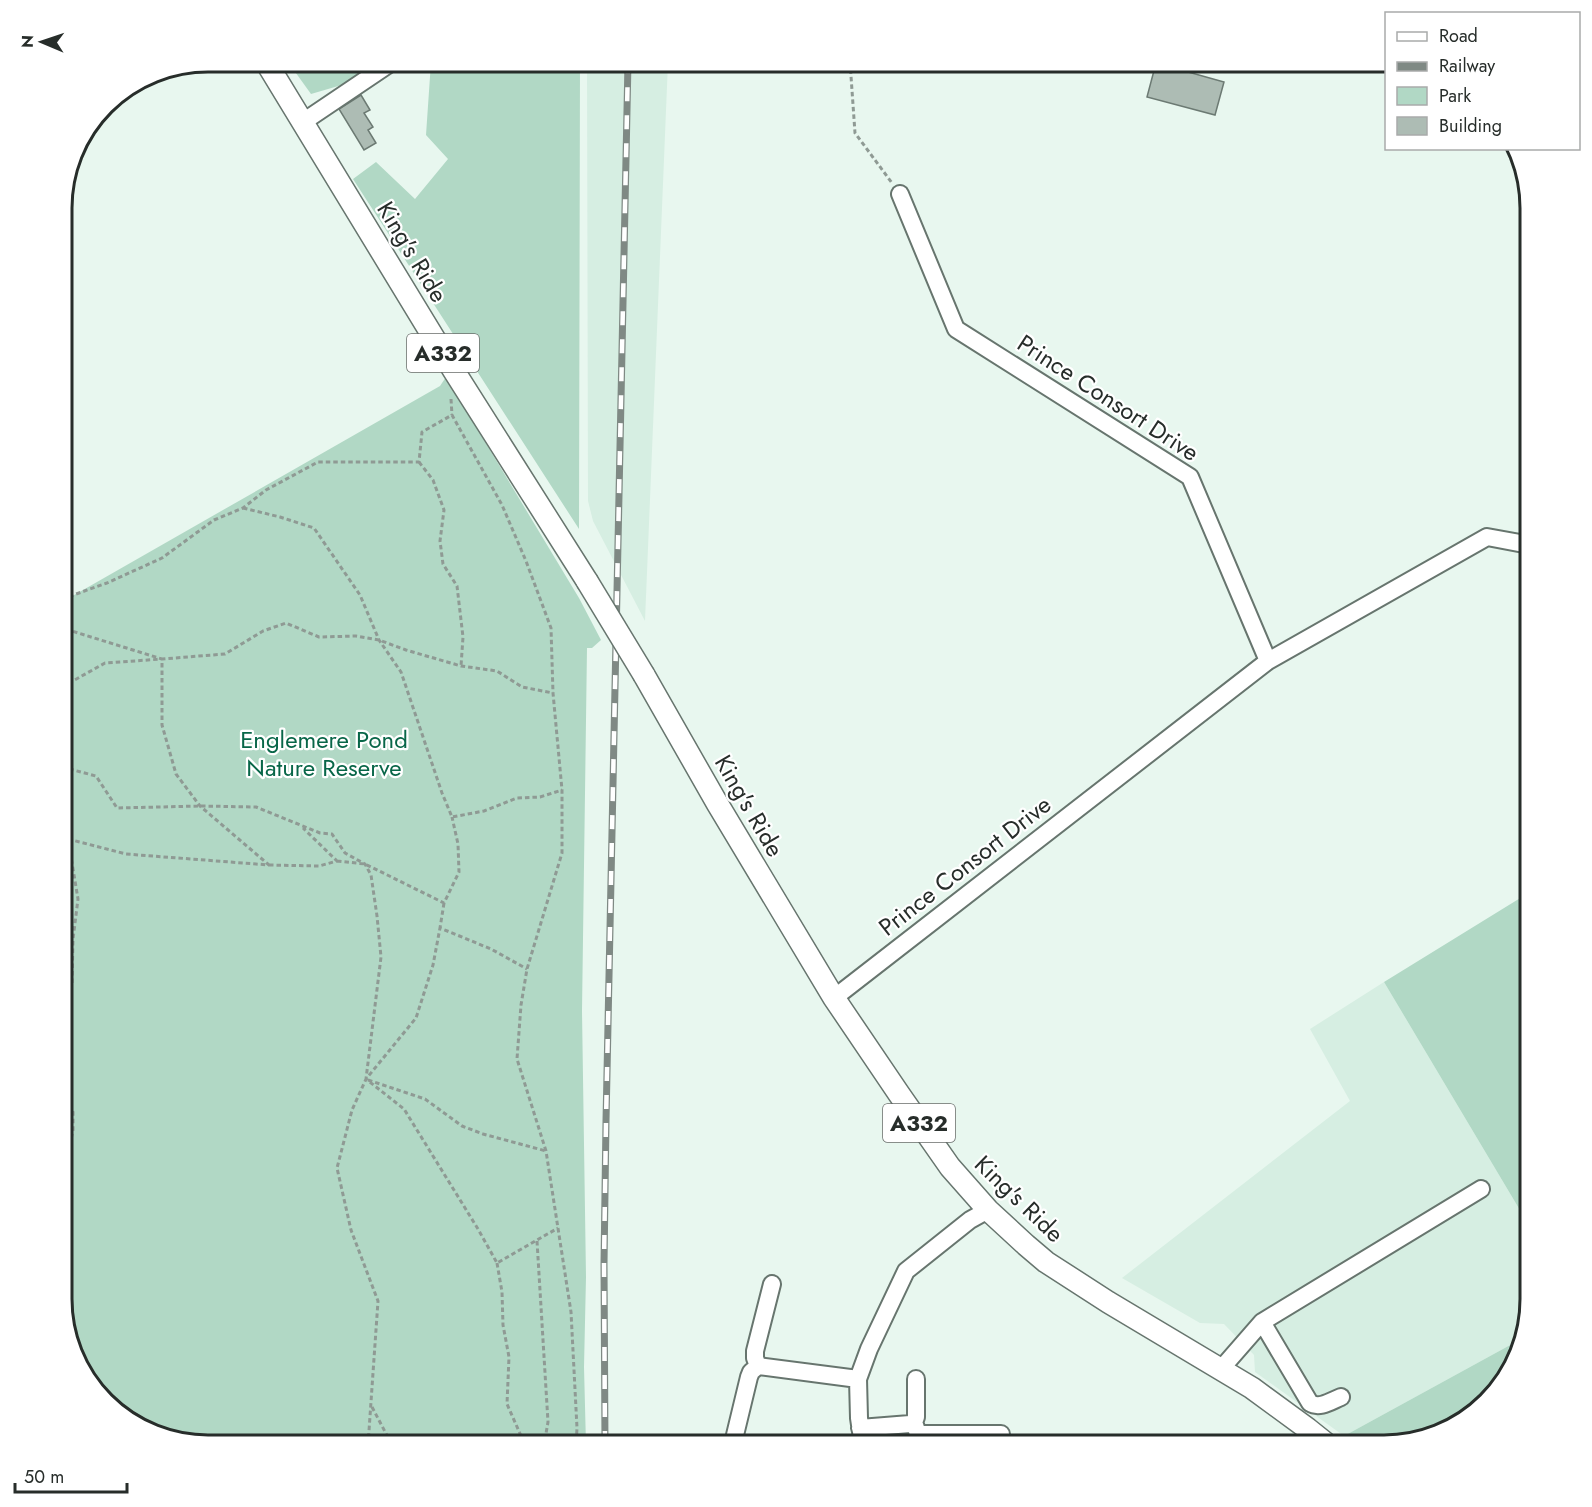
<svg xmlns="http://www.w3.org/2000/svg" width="1592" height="1507" font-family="Jost,sans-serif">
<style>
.built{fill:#d6eee2}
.green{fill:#b1d8c5}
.building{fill:#adbcb4;stroke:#6c7a73;stroke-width:1.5}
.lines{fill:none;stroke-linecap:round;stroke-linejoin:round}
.minor-casing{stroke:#67756e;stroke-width:20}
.major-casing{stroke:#67756e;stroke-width:24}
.path{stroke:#8f9a94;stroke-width:3;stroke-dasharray:4.5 3;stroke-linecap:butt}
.minor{stroke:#fff;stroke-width:16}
.major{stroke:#fff;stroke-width:21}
.rail-casing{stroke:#7f8984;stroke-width:7}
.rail{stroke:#fff;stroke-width:4.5;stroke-dasharray:14;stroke-linecap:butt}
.major-bridge-casing{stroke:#67756e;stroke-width:24;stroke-linecap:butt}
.major-bridge{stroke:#fff;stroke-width:21}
.labels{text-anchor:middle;stroke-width:4.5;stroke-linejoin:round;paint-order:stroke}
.shield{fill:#fff;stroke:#686c6a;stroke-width:1.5}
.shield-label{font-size:22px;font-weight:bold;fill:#272d2a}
.street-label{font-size:24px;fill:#272d2a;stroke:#fff}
.park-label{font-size:24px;fill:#086648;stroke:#fff}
.rim{fill:none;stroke:#272d2a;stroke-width:3}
</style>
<rect width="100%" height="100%" fill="#e8f7ef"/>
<path class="built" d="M587 62H668L645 621 593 521 588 501Z
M1384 982 1530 1227V1299L1523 1338 1344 1436 1255 1372 1254 1355 1224 1324 1200 1323 1122 1278 1350 1101 1310 1029Z"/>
<path class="green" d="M288 62H420L311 94Z
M431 62H580L579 529 353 179 376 162 415 199 448 159 426 135Z
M446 377 579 598 601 640 592 648H587L582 1011 586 1277 584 1367 586 1445H208L152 1434 104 1402 73 1355 62 1308V602L440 386Z
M1530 892V1227L1384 982Z
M1523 1338 1519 1355 1487 1403 1440 1434 1393 1445H1353L1344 1436Z"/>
<path class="building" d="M1156 63 1224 82 1215 115 1147 97Z
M361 95 370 110 364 113 373 127 368 130 376 143 364 150 339 109Z"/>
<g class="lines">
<g class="minor-casing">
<path id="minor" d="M303 122 392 62
M900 194 956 329 1190 477 1268 661
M834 998 1268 661 1487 537 1530 545
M1262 1322 1310 1403C1320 1409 1331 1401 1341 1397
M758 1366 755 1358V1351L772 1284
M1221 1369 1262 1322 1481 1189
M914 1422 917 1431 922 1434H1001
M860 1428 910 1424 914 1422 916 1417V1379
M735 1435 749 1377 751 1372 758 1366 858 1379
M863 1445 859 1418 858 1379 869 1349 906 1271 970 1220 988 1210"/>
</g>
<g class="major-casing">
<path id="major" d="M266 62 454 371 587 581
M644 675 717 803 834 998 899 1094 950 1167 988 1210 1026 1245 1046 1262 1108 1302 1252 1388 1308 1429 1328 1445"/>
</g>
<path class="path" d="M850 62 855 133 892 183
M451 399 452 415
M419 462 433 480 444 510 440 541 443 564 457 586 463 637 461 666
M243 508 280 517 314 528 360 595 379 640 401 672 442 793 452 817 484 811 517 798 540 797 562 790
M62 599 107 583 162 558 214 520 243 508 266 490 318 462H419L422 432 452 415 502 505 526 561 551 628 553 693 562 790V853L527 969 521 1005 517 1059 546 1151 571 1312 577 1428 576 1445
M62 687 105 663 162 659 62 628
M62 767 96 776 117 808 200 806 256 807 320 833 332 834 345 853 365 864 371 875 377 916 381 957 366 1079 404 1109 478 1229 497 1263 558 1228
M68 839 126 854 269 865 200 806 176 774 162 725V659L225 654 263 631 286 623 319 637 356 636 379 640 406 650 461 666 497 671 522 687 553 693
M337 861 365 864 444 903 459 872 458 844 452 817
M269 865 319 866 337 861 303 828
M444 903 440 928 491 949 527 969
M368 1080 425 1099 462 1126 483 1134 546 1151
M62 1166 67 1159 73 1130V1112L68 1100 62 1032 72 984 73 939 78 899 68 839 62 836
M537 1241 548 1422 544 1445
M497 1263 502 1292 503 1325 509 1357 507 1404 525 1445
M102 1400 107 1404
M372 1407 392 1445
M368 1445 378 1301 351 1230 337 1168 352 1110 366 1079 416 1018 433 965 440 928"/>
<use href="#minor" class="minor"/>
<use href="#major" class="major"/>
<g class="rail-casing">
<path id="rail" d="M605 1445 604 1264 606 1121 628 62"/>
</g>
<use href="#rail" class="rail"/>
<g class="major-bridge-casing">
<path id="major-bridge" d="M587 581 644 675"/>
</g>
<use href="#major-bridge" class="major-bridge"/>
</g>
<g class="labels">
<g class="shield">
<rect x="407" y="334" width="72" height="38" rx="4.5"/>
<rect x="883" y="1104" width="72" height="38" rx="4.5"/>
</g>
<g class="shield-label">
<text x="443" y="361">A332</text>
<text x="919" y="1131">A332</text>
</g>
<g class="street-label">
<text transform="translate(412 252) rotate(59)" y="8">King's Ride</text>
<text transform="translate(1108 398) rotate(33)" y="8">Prince Consort Drive</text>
<text transform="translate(749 806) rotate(60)" y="8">King's Ride</text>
<text transform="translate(965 866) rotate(-38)" y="8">Prince Consort Drive</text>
<text transform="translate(1019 1199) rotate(44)" y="8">King's Ride</text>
</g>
<g class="park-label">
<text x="324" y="748">Englemere Pond<tspan x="324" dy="28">Nature Reserve</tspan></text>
</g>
</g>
<path d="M0 0H1592V1507H0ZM208 72H1384A136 136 0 0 1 1520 208V1299A136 136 0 0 1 1384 1435H208A136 136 0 0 1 72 1299V208A136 136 0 0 1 208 72Z" fill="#fff" fill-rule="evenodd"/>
<path class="rim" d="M208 72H1384A136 136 0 0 1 1520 208V1299A136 136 0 0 1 1384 1435H208A136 136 0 0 1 72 1299V208A136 136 0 0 1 208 72Z"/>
<rect x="1385" y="12" width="195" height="138" fill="#ffffff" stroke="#a9abaa" stroke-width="1.5"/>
<rect x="1397" y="32" width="30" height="9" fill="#ffffff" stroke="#a9abaa" stroke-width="1.5"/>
<text x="1439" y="42" font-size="18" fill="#272d2a">Road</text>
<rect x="1397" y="62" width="30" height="9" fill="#7f8984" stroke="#a9abaa" stroke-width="1.5"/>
<text x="1439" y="72" font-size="18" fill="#272d2a">Railway</text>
<rect x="1397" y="87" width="30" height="18" fill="#b1d8c5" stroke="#a9abaa" stroke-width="1.5"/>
<text x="1439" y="102" font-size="18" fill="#272d2a">Park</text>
<rect x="1397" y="117" width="30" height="18" fill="#adbcb4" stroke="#a9abaa" stroke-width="1.5"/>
<text x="1439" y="132" font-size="18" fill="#272d2a">Building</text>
<g transform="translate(42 42) rotate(272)" stroke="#ffffff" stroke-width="4.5" paint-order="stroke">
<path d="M0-4.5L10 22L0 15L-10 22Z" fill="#272d2a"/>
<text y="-9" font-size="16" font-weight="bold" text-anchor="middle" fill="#272d2a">N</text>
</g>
<path d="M15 1483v9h112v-9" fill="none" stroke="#272d2a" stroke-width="3"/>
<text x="24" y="1483" font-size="18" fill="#272d2a" stroke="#ffffff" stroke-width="4.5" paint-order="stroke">50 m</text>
</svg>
